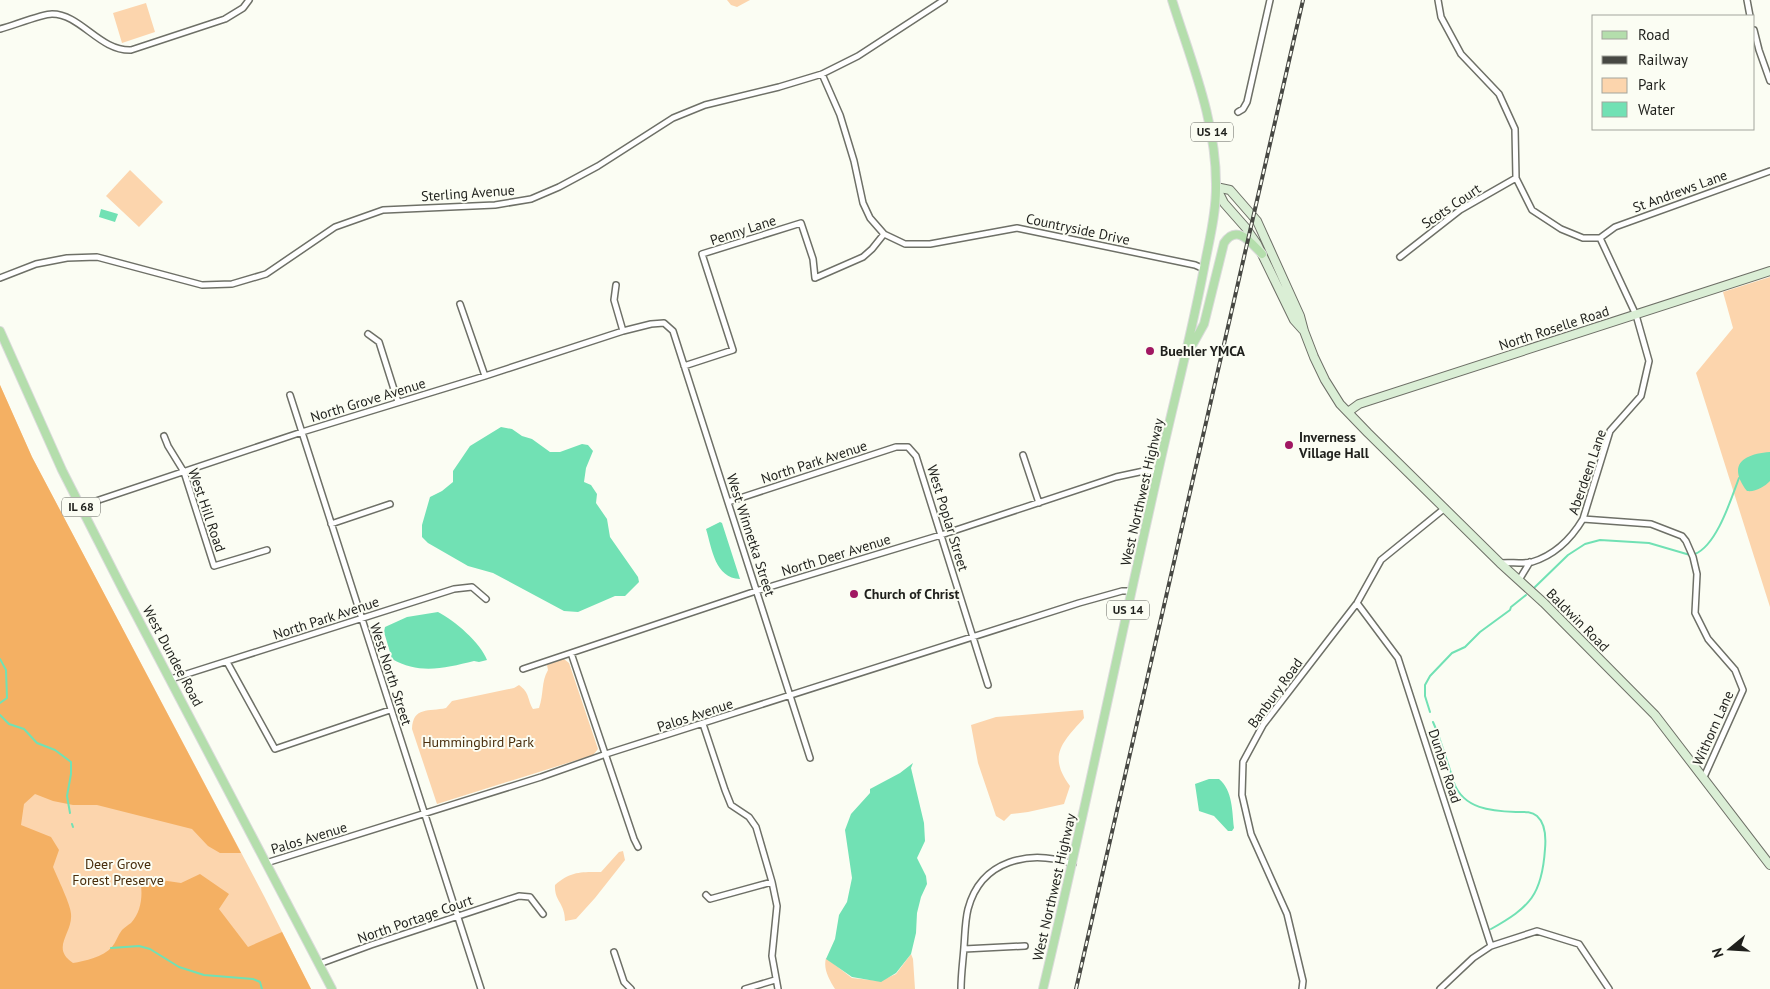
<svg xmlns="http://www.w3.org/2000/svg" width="1770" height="989" font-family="'PT Sans',sans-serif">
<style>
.green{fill:#fcd5ad}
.forest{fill:#f4b063}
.water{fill:#71e1b4}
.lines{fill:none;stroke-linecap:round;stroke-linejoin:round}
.stream{stroke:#71e1b4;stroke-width:2}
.street-casing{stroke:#6e7067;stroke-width:8}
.secondary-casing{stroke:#6e7067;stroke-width:10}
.primary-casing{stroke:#dbdbdb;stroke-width:10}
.street{stroke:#fff;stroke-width:5}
.secondary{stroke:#daeed5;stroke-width:8}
.primary{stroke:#b4deac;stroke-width:8}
.rail-casing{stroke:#474843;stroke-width:4}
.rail{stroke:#fbfdf3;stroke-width:2;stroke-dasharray:5.5;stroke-linecap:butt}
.poi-dot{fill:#a11762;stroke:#fbfdf3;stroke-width:2}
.labels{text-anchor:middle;stroke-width:4;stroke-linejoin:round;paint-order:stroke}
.shield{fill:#fbfdf3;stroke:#61625c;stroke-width:1}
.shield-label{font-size:12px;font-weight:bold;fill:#1f201c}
.street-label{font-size:14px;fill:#1f201c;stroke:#fbfdf3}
.poi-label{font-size:14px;font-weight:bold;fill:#1f201c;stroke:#fbfdf3;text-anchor:start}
.park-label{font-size:14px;fill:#482d0c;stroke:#fbfdf3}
</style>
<rect width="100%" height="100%" fill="#fbfdf3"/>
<path class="green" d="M727 0H750L737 7 731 5Z
M146 3 155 32 122 43 113 13Z
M130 170 163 202 139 227 106 196Z
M1770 277V607L1696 373 1733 328 1723 292Z
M0 385 32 457 264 896 311 989H0Z
M564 659 569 663 598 749 593 755 437 804 412 729C413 706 429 712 446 708L452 701 514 688 519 685C530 693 527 699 533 709L539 708C544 694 541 682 548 670L547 665Z
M1083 710 1084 718C1063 742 1047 755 1070 786L1064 804 1028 812 1011 814 1004 821 996 816 978 763 971 725 996 717Z
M623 851 625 860 595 898 576 919 565 921C565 903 554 901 555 885 571 871 581 872 601 872L619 852Z
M911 954 913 959 915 989H835C829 979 823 969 826 958L852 978 880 981 896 974Z"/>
<path class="forest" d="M0 385 32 457 241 853H220L208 846 192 829 97 805H73L53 801 35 794 24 804 21 825 51 837 59 850 53 867C57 877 71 905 71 914 73 933 50 948 73 963 85 961 103 957 112 947 116 942 118 935 122 930 125 927 128 925 131 923 142 911 143 894 140 879H154L181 883 200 874 229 894 219 909 248 947 282 932 311 989H0Z"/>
<path class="water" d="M101 209 118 214 115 222 99 217Z
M501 427 512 429 522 436 532 439 550 452H560L582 444 588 445 593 451 586 468 584 482 591 485 597 494 596 503 607 519 610 537 638 577 639 582 625 596H615L578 612 564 611 493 573 468 566 428 543 422 537V525L430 497 442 491 453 482V471L470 446Z
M1770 452V481C1764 487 1756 492 1747 491 1727 465 1743 454 1770 452Z
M720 522 722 523 740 579C715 578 712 549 706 529Z
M438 612C454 620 481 643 487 660L479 662 474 661C445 668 420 675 392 659L384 632 385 627 407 617Z
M913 763 911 768 924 823 925 841 917 858 926 876 927 884 921 897 917 913 916 933 911 954 896 973 881 982 852 977 826 959 835 939 839 915 847 902 852 878 845 830 851 814 870 793V789L900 773Z
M1209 779H1219C1233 791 1232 811 1234 828L1232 831H1228L1214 816 1199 811 1195 784Z"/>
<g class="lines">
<path class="stream" d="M1695 554C1717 545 1731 499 1739 478
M1535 587 1568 555 1585 544 1600 540 1649 543 1690 555
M0 659 6 670 7 698 0 703
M1430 712 1425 696V685L1430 676 1452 653 1465 647 1480 632 1510 610 1511 607 1526 595
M0 715 9 724 24 729 37 743 55 750 71 762V774L67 796 70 813
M1433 722 1436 729
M1439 737 1451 773
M1454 783C1464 809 1491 811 1516 812 1523 812 1531 811 1537 816 1546 824 1546 838 1545 849 1542 895 1530 907 1491 929
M72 824 73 827
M111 948 139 946 150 949 179 967 204 975 253 979 260 982 262 989"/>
<g class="street-casing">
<path id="street" d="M1438 0 1441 17 1461 54 1499 94 1515 129 1516 178 1532 210 1561 229 1583 238H1600L1636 315 1649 361 1641 396 1610 431 1583 519C1571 539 1555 555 1532 562 1522 564 1510 562 1500 563
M1747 0 1750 16
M0 29C12 26 42 14 52 14 81 14 99 51 131 50L225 19 243 8 249 0
M1754 30 1759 50 1770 81
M822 74 840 115 854 161 863 203 870 218 884 234 905 244H930L1017 228 1195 265 1204 269
M1238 112 1243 109 1247 102 1270 0
M1600 238 1615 227 1770 171
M1400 257 1460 210 1516 178
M0 278 36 264 67 258 97 257 202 285 232 284 266 274 335 227 383 210 495 205 531 199 559 187 598 166 673 118 705 105 779 87 822 74 858 56 944 0
M616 285 614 300 623 331
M460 304 485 376
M368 334 379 342 398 402
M684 366 733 350 702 254 801 223 813 259 815 278 863 257 872 249 884 234
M290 395 481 989
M164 436 168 446 184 472 214 566 267 550
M1023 455 1039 503
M728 502 896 447H908L916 456 988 685
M81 506 302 432 485 376 623 331 651 324 664 323 673 331 810 758
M1583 519 1651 524 1682 536 1686 541 1693 557 1697 574 1695 613 1708 639 1735 670 1743 690 1704 777
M331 524 390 504
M1519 580 1530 562
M1357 603 1398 658 1491 946
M571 653 634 839 638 847
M227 662 275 749 390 710
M523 669 756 591 941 535 1116 477 1144 471H1158
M171 679 454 589 472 587 486 599
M703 724 725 790 731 805 749 817 756 827 772 882 777 906 772 956 778 989
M266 863 541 777 606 754 1079 603 1122 591H1132
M706 895 710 899 772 882
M964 949 1025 946
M614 952 624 982 631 989
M319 964 371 945 519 896 530 897 543 914
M745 989 775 980
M961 989C961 975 963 961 964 947 965 935 965 921 968 909 981 860 1029 849 1073 864
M1302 989 1303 981 1287 914 1251 834 1242 795 1243 762 1263 725 1357 603 1381 560 1445 508
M1440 989 1473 958 1491 946 1537 931 1579 944 1609 989"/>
</g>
<g class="secondary-casing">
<path id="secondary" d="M1216 187 1230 190 1257 221 1300 316 1304 331 1314 357 1325 380 1340 404 1368 433 1500 563 1544 603 1655 715 1770 865
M1216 187 1224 203 1246 228 1257 244 1294 320 1303 330
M1348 412 1359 404 1770 271"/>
</g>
<g class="primary-casing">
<path id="primary" d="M0 331 62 470 123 590 332 989
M1189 351 1204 324 1224 243C1237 223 1251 243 1262 254
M1043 989C1084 817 1119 644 1158 472 1173 404 1191 337 1204 268 1209 241 1216 215 1216 188 1217 122 1191 61 1172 0"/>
</g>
<use href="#street" class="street"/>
<use href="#secondary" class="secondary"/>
<use href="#primary" class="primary"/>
<g class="rail-casing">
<path id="rail" d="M1076 989 1303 0"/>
</g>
<use href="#rail" class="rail"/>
</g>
<g class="poi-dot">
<circle cx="1150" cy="351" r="5"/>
<circle cx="1289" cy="445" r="5"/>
<circle cx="854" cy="594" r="5"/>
</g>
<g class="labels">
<g class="shield">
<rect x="1191" y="122.5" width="42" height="19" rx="4"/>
<rect x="62" y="497.5" width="38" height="19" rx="4"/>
<rect x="1107" y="600.5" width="42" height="19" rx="4"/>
</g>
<g class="shield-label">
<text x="1212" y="136">US 14</text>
<text x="81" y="511">IL 68</text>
<text x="1128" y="614">US 14</text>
</g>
<g class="street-label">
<text transform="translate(1680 191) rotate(-20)" y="5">St Andrews Lane</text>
<text transform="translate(468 193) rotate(-4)" y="5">Sterling Avenue</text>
<text transform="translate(1451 206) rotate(-34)" y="5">Scots Court</text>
<text transform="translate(1078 229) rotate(12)" y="5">Countryside Drive</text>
<text transform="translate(743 230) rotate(-18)" y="5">Penny Lane</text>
<text transform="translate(1554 328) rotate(-18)" y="5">North Roselle Road</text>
<text transform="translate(368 400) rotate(-17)" y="5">North Grove Avenue</text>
<text transform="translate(814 462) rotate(-18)" y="5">North Park Avenue</text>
<text transform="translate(1587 472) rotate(-71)" y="5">Aberdeen Lane</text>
<text transform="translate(1142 492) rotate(-77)" y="5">West Northwest Highway</text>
<text transform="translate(207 510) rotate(71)" y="5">West Hill Road</text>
<text transform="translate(948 518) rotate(73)" y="5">West Poplar Street</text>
<text transform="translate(751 535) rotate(72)" y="5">West Winnetka Street</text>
<text transform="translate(836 555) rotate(-17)" y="5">North Deer Avenue</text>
<text transform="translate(326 618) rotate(-18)" y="5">North Park Avenue</text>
<text transform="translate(1578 620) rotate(45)" y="5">Baldwin Road</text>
<text transform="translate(173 656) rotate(62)" y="5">West Dundee Road</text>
<text transform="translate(391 674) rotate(72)" y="5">West North Street</text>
<text transform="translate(1275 693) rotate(-54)" y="5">Banbury Road</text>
<text transform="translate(695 715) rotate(-18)" y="5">Palos Avenue</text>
<text transform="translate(1713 728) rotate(-66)" y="5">Withorn Lane</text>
<text transform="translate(1445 766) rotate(72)" y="5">Dunbar Road</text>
<text transform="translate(309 838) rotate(-17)" y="5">Palos Avenue</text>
<text transform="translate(1054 887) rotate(-77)" y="5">West Northwest Highway</text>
<text transform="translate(415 919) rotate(-19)" y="5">North Portage Court</text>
</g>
<g class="poi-label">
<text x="1160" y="356">Buehler YMCA</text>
<text x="1299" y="442">Inverness<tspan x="1299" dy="16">Village Hall</tspan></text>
<text x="864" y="599">Church of Christ</text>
</g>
<g class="park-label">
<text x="478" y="747">Hummingbird Park</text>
<text x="118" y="869">Deer Grove<tspan x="118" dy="16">Forest Preserve</tspan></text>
</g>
</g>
<rect x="1592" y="15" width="162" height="115" fill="#fbfdf3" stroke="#a3a59d"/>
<rect x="1602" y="31" width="25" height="8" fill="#b4deac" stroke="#a3a59d"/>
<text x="1638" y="40" font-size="15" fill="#1f201c">Road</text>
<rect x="1602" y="56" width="25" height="8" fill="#474843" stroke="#a3a59d"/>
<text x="1638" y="65" font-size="15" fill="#1f201c">Railway</text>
<rect x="1602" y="78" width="25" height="15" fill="#fcd5ad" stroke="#a3a59d"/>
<text x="1638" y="90" font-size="15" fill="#1f201c">Park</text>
<rect x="1602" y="102" width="25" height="15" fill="#71e1b4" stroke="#a3a59d"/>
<text x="1638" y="115" font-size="15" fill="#1f201c">Water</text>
<g transform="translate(1730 949) rotate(252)" stroke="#fbfdf3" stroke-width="4" paint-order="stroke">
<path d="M0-4L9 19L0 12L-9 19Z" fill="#1f201c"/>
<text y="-8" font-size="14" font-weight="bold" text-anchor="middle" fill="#1f201c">N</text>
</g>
</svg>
